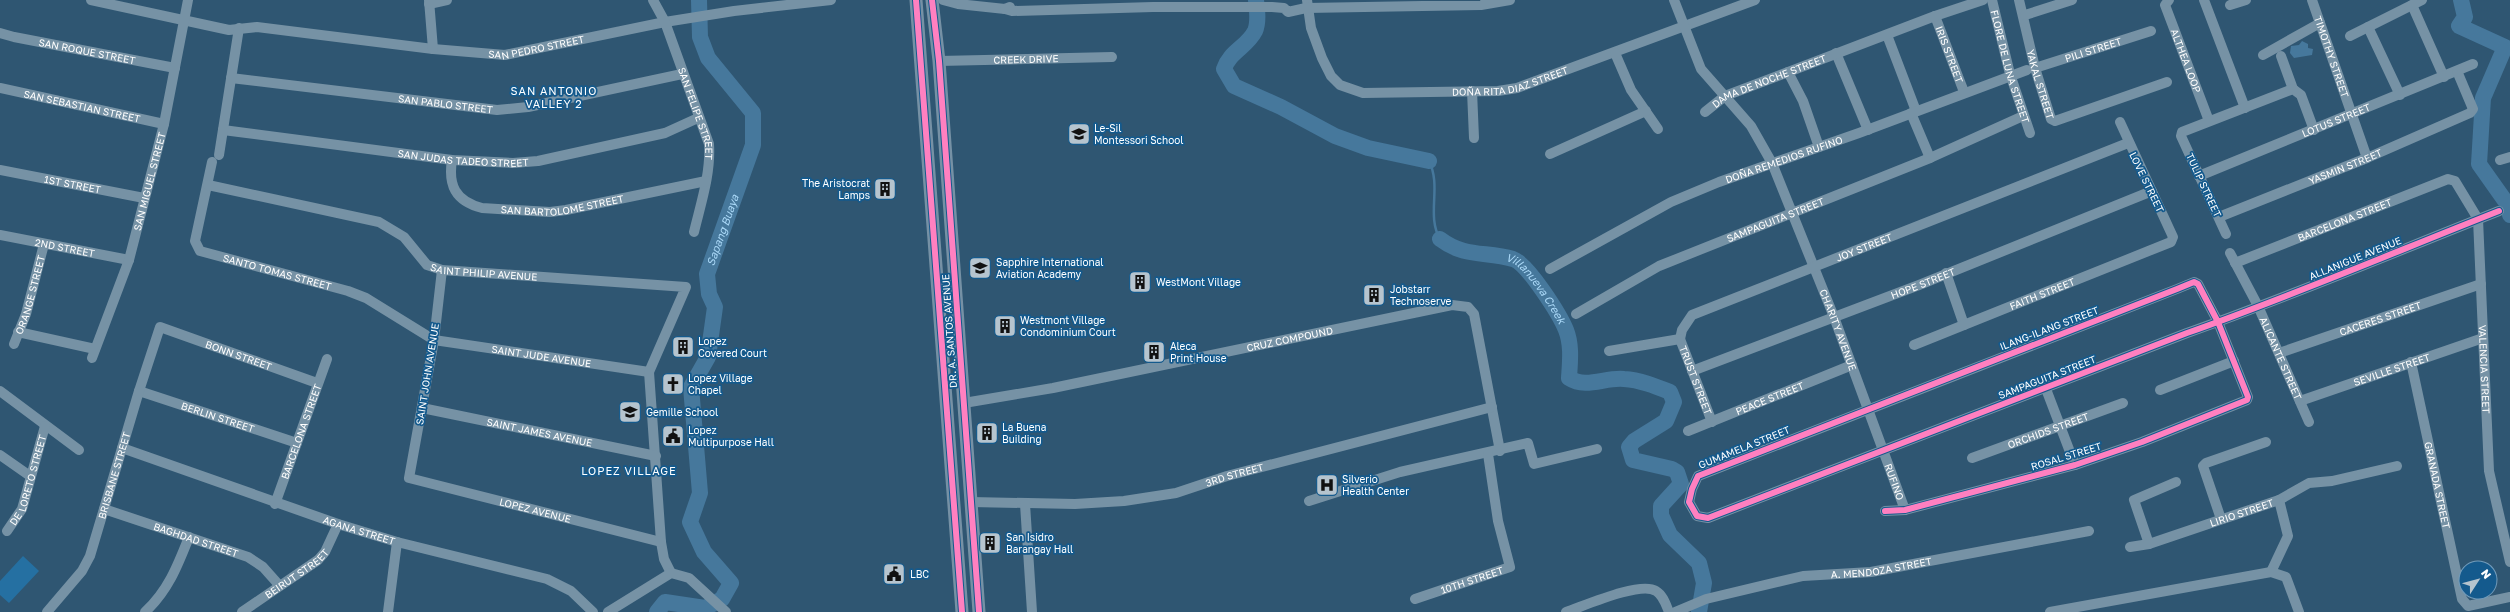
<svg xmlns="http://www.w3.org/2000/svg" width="2510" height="612" font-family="'Golos Text',sans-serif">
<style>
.green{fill:#2570a2}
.water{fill:#46789c}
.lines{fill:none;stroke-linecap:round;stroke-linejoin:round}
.stream{stroke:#46789c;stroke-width:2.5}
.river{stroke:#46789c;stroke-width:16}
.minor{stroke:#7692a5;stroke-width:10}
.major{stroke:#7691a5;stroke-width:13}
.cycleway-casing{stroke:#145a8d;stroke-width:8}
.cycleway{stroke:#ff80c0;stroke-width:6}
.labels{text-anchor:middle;stroke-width:3.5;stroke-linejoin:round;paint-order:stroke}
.street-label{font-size:10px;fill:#fff;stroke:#145a8d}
.poi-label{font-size:10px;fill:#fff;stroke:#145a8d;text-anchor:start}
.neighbourhood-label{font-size:11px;letter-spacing:1px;fill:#fff;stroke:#145a8d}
.water-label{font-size:11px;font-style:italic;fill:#aad8f7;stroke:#145a8d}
</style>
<rect width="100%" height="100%" fill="#2f5672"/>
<path class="green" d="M23 556 39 571 9 603 0 595V581Z"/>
<path class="water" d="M2302 41 2308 44V48L2313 49 2312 55 2294 58 2290 53 2291 46 2299 45Z"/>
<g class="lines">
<path class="stream" d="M1429 161C1442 187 1426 215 1440 239"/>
<g class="river">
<path d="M1256 0C1257 9 1259 22 1255 31 1247 47 1230 51 1224 69L1234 86 1281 107 1335 136 1368 148 1429 161"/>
<path d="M2461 0 2465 17 2459 26 2505 47 2483 98 2479 164 2508 205 2510 215"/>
<path id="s1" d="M1440 239C1465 258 1486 251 1513 259 1528 264 1560 315 1566 330 1572 345 1570 362 1569 378 1586 389 1605 377 1624 379 1640 380 1655 386 1670 392L1674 402 1666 421 1634 441 1629 447 1633 460 1672 469 1677 472 1681 484 1661 506V515L1670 535 1699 563 1704 583 1699 612"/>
<path id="s2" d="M657 612 665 602 705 608 722 599 731 583 704 552 690 522 700 493 691 387 708 357 715 307 709 294 707 274 753 145V113L708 58 700 37 699 0"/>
</g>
<g class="minor">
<path id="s3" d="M91 0 229 30 257 27 433 49 505 55 665 22 734 11 831 0"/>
<path d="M429 0 433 49"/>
<path id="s4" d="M653 0 665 22 709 144C711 173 701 203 694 232"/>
<path d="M943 0 958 4 1005 9 1010 7"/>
<path id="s5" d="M1307 0 1311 28 1322 58 1331 76 1340 85 1363 93 1498 91 1517 88 1755 0"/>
<path id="s6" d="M1674 0 1701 69 1751 126 1772 163 1834 317 1905 510"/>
<path id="s7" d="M1992 0 2010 74 2030 133"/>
<path id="s8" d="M2019 0 2035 68 2051 119 2055 121 2167 82"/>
<path id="s9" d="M2169 0 2165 5 2209 121"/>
<path d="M2204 0 2245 108"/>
<path id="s10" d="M2312 0 2367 158"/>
<path d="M429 4 447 0"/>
<path d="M2230 5 2246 0"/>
<path d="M2412 5 2444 77"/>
<path d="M1005 9 1012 11 1153 7H1272L1284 8 1288 12 1306 8 1481 5 1510 0"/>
<path d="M2025 15 2072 0"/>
<path id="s11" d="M1935 16 1964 92"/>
<path d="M2368 27 2400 95"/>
<path id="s12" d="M0 33 14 37 175 68"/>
<path d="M1887 35 1916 111"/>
<path d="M2350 36 2422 0"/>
<path d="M1615 53 1631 90 1658 129"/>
<path d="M1836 53 1868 130"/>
<path d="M2263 55 2320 23"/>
<path d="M2281 56 2293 89"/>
<path id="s13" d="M939 61 1112 57"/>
<path id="s14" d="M2035 68 2151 31"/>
<path d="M1788 72 1803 101 1819 147"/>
<path id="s15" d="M231 78 497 110 528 107 682 74"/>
<path id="s16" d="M0 88 164 124"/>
<path d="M1472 91 1474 138"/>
<path id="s17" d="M1705 112 1725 96 1935 16 1983 0"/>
<path d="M1911 113 1930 158"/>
<path id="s18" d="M223 130 452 160 513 163 538 161 665 133 698 118"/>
<path d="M1550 154 1646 111"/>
<path d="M219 155 239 28"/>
<path id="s19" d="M452 160C448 185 455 201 482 208L550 212 566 210 706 181"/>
<path d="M2500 160 2510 157"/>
<path id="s20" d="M212 162 195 241 200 251 348 291 366 298 434 340 649 372"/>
<path id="s21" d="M0 170 144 198"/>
<path id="s22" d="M2199 176 2473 64"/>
<path id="s23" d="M208 185 379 222 404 237 427 265 442 270 686 287 649 372 661 542 664 559 671 573"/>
<path id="s24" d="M2219 217 2367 158 2470 113 2473 109 2457 71"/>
<path d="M2226 234 2181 136 2182 132 2293 89 2301 95 2314 130"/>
<path id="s25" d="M0 235 129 260"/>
<path id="s26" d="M2230 253 2258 306 2309 422"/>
<path id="s27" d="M2235 263 2448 179 2455 181 2478 219 2489 471 2510 562"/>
<path id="s28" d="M1550 269 1671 202 1719 182 1859 133 2027 70"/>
<path id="s29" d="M442 270 434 340 409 478 661 542"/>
<path d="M1946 273 1964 325"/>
<path id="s30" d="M1576 314 1659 266 1930 158 2023 116"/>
<path d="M18 332 95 349"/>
<path id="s31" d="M1680 339 1682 330 1692 315 2128 143"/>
<path id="s32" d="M1680 339 1712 422"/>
<path id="s33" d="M14 344 26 314 44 244"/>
<path id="s34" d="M1914 345 2171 242 2173 237 2120 122"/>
<path d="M1609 351 1680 339"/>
<path id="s35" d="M2279 353 2481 284"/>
<path id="s36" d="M92 358 129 260 164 124 188 0"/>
<path id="s37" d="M2411 362 2462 599 2468 606 2510 597"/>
<path id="s38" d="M1692 371 1919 285 2152 191"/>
<path d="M2046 389 2075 465"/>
<path d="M2160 390 2234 361"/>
<path d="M0 391 79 450"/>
<path id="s39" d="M139 391 297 443"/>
<path id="s40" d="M2300 401 2483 338"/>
<path id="s41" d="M964 403 1053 388 1452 305 1468 307 1474 314 1500 451"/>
<path id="s42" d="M422 408 656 456"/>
<path id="s43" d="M1688 431 1852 365"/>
<path id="s44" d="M122 448 338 524 397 542 547 579 571 591 593 612"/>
<path d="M0 455 30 476"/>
<path id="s45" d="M1972 458 2123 403"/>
<path d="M2279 500 2309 483 2332 481 2397 466"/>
<path d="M1309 501 1400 472 1528 443 1534 464 1597 449"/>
<path id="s46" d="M971 502 1075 504 1124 501 1176 493 1227 476 1492 407"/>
<path id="s47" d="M275 504 327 359"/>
<path d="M1025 504 1032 612"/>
<path id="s48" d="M104 509 248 557 263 567 279 585"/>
<path d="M1885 511 1905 510 2075 465 2142 442 2247 400 2248 397 2218 322 2198 284 2194 282 2177 289 1698 476 1692 489 1689 502 1697 516 1708 518 2187 333C2292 296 2395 252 2499 211"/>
<path d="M2221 519 2203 466 2206 463 2266 442"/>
<path id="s49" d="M7 531 22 509 45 426"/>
<path d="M2149 544 2134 500 2176 482"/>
<path id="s50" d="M2130 547 2149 544 2279 500 2288 536 2271 572"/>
<path id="s51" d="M1415 599 1510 567 1498 521 1488 454"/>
<path id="s52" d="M47 612 82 571 90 556 139 391 160 327 317 383"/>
<path d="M145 612C168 591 178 565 189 537"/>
<path id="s53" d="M242 612 318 560 325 552 338 524"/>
<path d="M388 612 397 542"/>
<path d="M608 612 671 573 689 578 726 612"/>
<path d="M1566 612C1584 606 1640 581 1656 591 1663 595 1666 605 1669 612"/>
<path id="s54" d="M1675 612 1706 599 1803 576 1871 572 2089 531"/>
<path d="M2050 612 2271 572 2286 577 2299 612"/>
</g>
<path class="major" d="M916 0 962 612
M932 0 939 61 979 612"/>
<g class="cycleway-casing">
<path id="cycleway" d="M916 0 962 612
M932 0 939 61 979 612
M1885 511 1905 510 2075 465 2142 442 2247 400 2248 397 2218 322 2198 284 2194 282 2177 289 1698 476 1692 489 1689 502 1697 516 1708 518 2187 333C2292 296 2395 252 2499 211"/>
</g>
<use href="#cycleway" class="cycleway"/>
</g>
<defs>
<g id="school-square" transform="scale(1.15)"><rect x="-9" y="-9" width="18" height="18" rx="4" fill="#b6c4ce" stroke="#145a8d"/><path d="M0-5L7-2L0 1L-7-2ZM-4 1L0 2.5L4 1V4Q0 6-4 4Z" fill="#111"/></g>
<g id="building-square" transform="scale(1.15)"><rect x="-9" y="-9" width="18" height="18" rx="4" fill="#b6c4ce" stroke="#145a8d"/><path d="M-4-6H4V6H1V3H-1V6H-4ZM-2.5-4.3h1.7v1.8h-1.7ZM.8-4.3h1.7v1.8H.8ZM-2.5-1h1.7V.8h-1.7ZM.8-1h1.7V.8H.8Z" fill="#111"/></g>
<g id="church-square" transform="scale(1.15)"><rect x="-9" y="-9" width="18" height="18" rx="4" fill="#b6c4ce" stroke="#145a8d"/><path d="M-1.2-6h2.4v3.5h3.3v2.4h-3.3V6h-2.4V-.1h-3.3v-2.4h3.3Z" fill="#111"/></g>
<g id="civic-square" transform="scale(1.15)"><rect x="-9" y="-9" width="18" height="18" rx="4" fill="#b6c4ce" stroke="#145a8d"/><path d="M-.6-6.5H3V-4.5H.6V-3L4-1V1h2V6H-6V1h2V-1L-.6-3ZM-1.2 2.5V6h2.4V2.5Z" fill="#111"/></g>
<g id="hospital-square" transform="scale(1.15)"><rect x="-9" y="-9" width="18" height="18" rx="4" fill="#b6c4ce" stroke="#145a8d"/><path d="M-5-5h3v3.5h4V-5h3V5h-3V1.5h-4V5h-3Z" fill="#111"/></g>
</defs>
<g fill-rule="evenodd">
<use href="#school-square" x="1079" y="134"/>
<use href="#building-square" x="885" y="189"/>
<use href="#school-square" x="980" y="268"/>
<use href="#building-square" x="1140" y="282"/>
<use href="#building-square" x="1374" y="295"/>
<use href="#building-square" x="1005" y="326"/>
<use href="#building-square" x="683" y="347"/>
<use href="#building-square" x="1154" y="352"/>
<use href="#church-square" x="673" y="384"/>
<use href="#school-square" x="630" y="412"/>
<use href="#building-square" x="987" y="433"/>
<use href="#civic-square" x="673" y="436"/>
<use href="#hospital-square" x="1327" y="485"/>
<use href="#building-square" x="990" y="543"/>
<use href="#civic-square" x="894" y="574"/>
</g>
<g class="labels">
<g class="street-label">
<text dy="4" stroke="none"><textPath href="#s3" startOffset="451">SAN PEDRO STREET</textPath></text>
<text dy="4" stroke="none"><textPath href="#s14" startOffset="61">PILI STREET</textPath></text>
<text dy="4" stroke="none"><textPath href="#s12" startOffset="89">SAN ROQUE STREET</textPath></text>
<text dy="4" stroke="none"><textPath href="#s11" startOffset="41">IRIS STREET</textPath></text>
<text dy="4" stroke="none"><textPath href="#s10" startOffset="60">TIMOTHY STREET</textPath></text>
<text dy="4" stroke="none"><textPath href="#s13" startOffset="87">CREEK DRIVE</textPath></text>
<text dy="4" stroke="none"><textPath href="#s9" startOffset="66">ALTHEA LOOP</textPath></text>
<text dy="4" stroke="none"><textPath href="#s7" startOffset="69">FLORE DE LUNA STREET</textPath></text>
<text dy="4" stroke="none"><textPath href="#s5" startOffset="266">DOÑA RITA DIAZ STREET</textPath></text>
<text dy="4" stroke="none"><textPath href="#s17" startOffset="72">DAMA DE NOCHE STREET</textPath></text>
<text dy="4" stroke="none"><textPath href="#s8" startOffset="87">YAKAL STREET</textPath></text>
<text dy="4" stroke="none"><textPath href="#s15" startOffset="216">SAN PABLO STREET</textPath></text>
<text dy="4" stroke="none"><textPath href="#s16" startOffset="84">SAN SEBASTIAN STREET</textPath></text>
<text dy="4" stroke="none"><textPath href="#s4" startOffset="122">SAN FELIPE STREET</textPath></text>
<text dy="4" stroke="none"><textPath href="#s22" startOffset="148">LOTUS STREET</textPath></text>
<text dy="4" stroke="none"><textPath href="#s18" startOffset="242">SAN JUDAS TADEO STREET</textPath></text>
<text dy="4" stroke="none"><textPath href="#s28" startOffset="259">DOÑA REMEDIOS RUFINO</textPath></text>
<text dy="4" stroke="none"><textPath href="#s24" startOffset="136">YASMIN STREET</textPath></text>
<text dy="4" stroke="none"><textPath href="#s36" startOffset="186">SAN MIGUEL STREET</textPath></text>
<text transform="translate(2147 182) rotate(64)" y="4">LOVE STREET</text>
<text dy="4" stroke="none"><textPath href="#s21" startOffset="74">1ST STREET</textPath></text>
<text transform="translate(2204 185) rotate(65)" y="4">TULIP STREET</text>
<text dy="4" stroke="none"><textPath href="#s19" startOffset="145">SAN BARTOLOME STREET</textPath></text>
<text dy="4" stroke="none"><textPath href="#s27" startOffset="118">BARCELONA STREET</textPath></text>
<text dy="4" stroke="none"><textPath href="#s30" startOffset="221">SAMPAGUITA STREET</textPath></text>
<text dy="4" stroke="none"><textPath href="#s31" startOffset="212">JOY STREET</textPath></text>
<text dy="4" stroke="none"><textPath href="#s25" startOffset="66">2ND STREET</textPath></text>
<text transform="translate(2355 258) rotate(-22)" y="4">ALLANIGUE AVENUE</text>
<text dy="4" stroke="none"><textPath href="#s23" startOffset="298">SAINT PHILIP AVENUE</textPath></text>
<text dy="4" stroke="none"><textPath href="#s20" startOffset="172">SANTO TOMAS STREET</textPath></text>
<text dy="4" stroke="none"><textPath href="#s38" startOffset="247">HOPE STREET</textPath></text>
<text dy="4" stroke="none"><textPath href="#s33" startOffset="52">ORANGE STREET</textPath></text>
<text dy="4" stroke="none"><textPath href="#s34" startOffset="138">FAITH STREET</textPath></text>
<text dy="4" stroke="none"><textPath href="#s35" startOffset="107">CACERES STREET</textPath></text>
<text transform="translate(2049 328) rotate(-21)" y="4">ILANG-ILANG STREET</text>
<text dy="4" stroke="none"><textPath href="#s6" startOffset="372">CHARITY AVENUE</textPath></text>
<text transform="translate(949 331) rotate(-94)" y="4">DR. A. SANTOS AVENUE</text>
<text dy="4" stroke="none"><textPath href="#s41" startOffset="332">CRUZ COMPOUND</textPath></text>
<text dy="4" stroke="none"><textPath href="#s52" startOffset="394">BONN STREET</textPath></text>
<text dy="4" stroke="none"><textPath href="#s20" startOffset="453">SAINT JUDE AVENUE</textPath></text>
<text dy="4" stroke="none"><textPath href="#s26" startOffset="117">ALICANTE STREET</textPath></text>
<text dy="4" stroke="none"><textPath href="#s40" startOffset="97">SEVILLE STREET</textPath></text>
<text dy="4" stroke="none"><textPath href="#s27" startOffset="431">VALENCIA STREET</textPath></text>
<text transform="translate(427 374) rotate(-81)" y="4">SAINT JOHN AVENUE</text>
<text transform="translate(2047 377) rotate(-21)" y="4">SAMPAGUITA STREET</text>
<text dy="4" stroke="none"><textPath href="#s32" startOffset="44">TRUST STREET</textPath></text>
<text dy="4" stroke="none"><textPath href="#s43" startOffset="88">PEACE STREET</textPath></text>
<text dy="4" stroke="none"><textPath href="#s39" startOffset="83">BERLIN STREET</textPath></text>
<text dy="4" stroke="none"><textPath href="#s47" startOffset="77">BARCELONA STREET</textPath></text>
<text dy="4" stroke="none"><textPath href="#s45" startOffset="81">ORCHIDS STREET</textPath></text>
<text dy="4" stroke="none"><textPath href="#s42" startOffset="120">SAINT JAMES AVENUE</textPath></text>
<text transform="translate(1744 447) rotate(-22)" y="4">GUMAMELA STREET</text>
<text transform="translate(2066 456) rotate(-17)" y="4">ROSAL STREET</text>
<text dy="4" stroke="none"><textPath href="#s52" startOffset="155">BRISBANE STREET</textPath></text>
<text dy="4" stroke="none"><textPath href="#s46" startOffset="267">3RD STREET</textPath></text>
<text dy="4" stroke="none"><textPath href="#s49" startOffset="56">DE LORETO STREET</textPath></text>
<text dy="4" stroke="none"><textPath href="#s6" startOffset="534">RUFINO</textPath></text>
<text dy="4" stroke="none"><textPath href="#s37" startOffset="126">GRANADA STREET</textPath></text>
<text dy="4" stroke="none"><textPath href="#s29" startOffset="341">LOPEZ AVENUE</textPath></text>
<text dy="4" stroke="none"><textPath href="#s50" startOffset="117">LIRIO STREET</textPath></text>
<text dy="4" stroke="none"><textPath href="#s44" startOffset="251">AGANA STREET</textPath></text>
<text dy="4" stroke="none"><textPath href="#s48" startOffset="97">BAGHDAD STREET</textPath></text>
<text dy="4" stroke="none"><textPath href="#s54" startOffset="212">A. MENDOZA STREET</textPath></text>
<text dy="4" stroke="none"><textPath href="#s53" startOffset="67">BEIRUT STREET</textPath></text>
<text dy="4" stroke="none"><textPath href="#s51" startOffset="60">10TH STREET</textPath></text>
</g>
<g class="poi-label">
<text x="1094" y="132">Le-Sil<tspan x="1094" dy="12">Montessori School</tspan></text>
<text x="870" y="187" text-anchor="end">The Aristocrat<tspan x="870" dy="12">Lamps</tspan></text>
<text x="996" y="266">Sapphire International<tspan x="996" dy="12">Aviation Academy</tspan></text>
<text x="1156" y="286">WestMont Village</text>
<text x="1390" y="293">Jobstarr<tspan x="1390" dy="12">Technoserve</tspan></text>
<text x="1020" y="324">Westmont Village<tspan x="1020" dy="12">Condominium Court</tspan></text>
<text x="698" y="345">Lopez<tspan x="698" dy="12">Covered Court</tspan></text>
<text x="1170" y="350">Aleca<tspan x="1170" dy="12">Print House</tspan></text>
<text x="688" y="382">Lopez Village<tspan x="688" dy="12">Chapel</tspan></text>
<text x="646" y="416">Gemille School</text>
<text x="1002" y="431">La Buena<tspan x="1002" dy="12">Building</tspan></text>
<text x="688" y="434">Lopez<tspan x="688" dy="12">Multipurpose Hall</tspan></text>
<text x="1342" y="483">Silverio<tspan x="1342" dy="12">Health Center</tspan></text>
<text x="1006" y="541">San Isidro<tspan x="1006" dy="12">Barangay Hall</tspan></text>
<text x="910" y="578">LBC</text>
</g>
<g class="neighbourhood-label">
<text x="554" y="95">SAN ANTONIO<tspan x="554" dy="13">VALLEY 2</tspan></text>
<text x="629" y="475">LOPEZ VILLAGE</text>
</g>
<g class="water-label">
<text dy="4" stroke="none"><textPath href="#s2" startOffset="468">Sapang Buaya</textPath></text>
<text dy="4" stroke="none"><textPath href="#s1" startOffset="114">Villanueva Creek</textPath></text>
</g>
</g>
<g transform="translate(2478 580) rotate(54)"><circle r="19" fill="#145a8d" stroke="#729cbb"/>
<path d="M0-3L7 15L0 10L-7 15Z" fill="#b6c4ce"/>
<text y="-6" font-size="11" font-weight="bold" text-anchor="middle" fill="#ffffff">N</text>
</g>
</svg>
